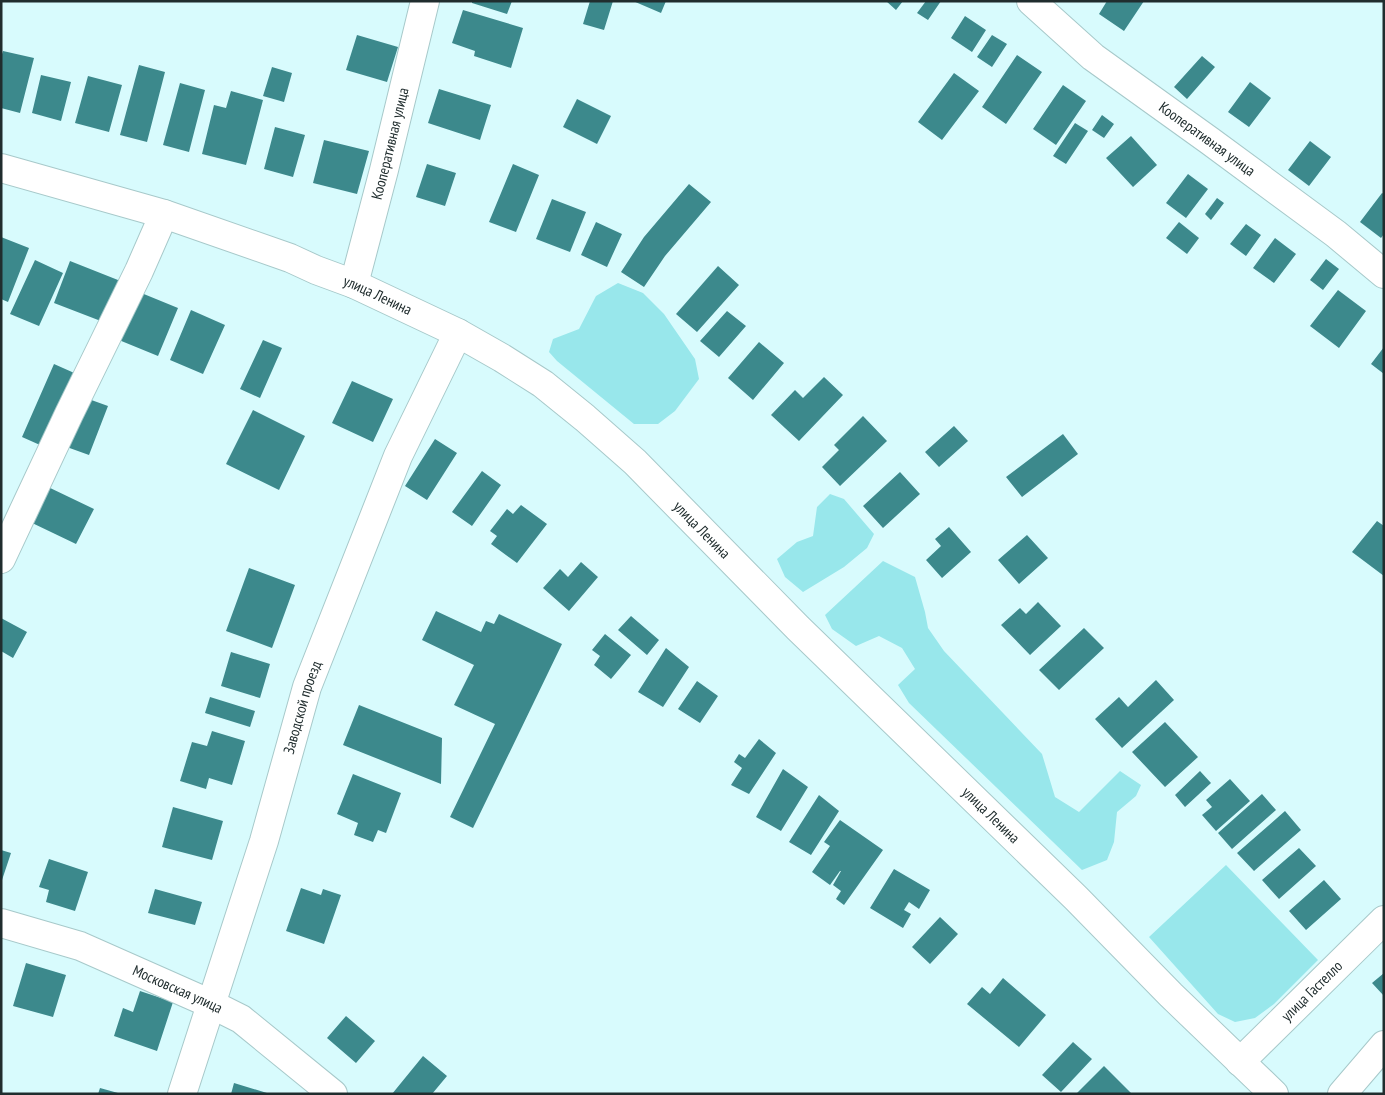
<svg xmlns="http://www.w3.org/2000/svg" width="1385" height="1095" font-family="'PT Sans Narrow',sans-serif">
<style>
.green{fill:#98e7eb}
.building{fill:#3c898c}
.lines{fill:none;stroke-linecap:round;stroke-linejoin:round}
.minor-casing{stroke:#a7c9ca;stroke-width:30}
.major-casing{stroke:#a7c9ca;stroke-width:30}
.minor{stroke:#fff;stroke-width:28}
.major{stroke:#fff;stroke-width:28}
.labels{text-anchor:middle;stroke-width:4;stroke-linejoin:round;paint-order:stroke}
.street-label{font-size:15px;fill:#202d2e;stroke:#d8fbfd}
</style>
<rect width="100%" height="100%" fill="#d8fbfd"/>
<path class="green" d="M618 283 643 293 664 314 695 359 699 379 675 411 658 424H634L557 361 549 352 553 339 579 329 596 296Z
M830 494 844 499 874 534 867 548 844 567 803 592 785 577 777 559 797 542 813 536 817 507Z
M883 561 915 577 925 612 928 628 944 651 1042 754 1055 797 1079 812 1120 771 1141 785 1136 796 1117 812 1114 842 1107 860 1082 870 909 703 898 685 915 669 902 648 879 636 856 646 832 629 825 615Z
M1226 865 1318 960 1274 1004 1255 1018 1235 1022 1218 1014 1149 937Z"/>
<path class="building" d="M472 1H512L507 14 472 3Z
M590 1H613L604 30 583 24Z
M633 1H666L661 13Z
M886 1H903L896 10Z
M926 1H941L928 20 917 13Z
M1107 1H1144L1124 31 1099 14Z
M463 10 523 28 511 68 474 56 475 51 452 43Z
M965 16 986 30 972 52 951 38Z
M357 35 398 47 387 82 346 70Z
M992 35 1007 44 992 67 977 57Z
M3 51 34 58 20 113 1 108V57Z
M1017 55 1042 72 1006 124 982 107Z
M1202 56 1215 67 1187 99 1174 87Z
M139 65 165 72 147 142 120 135Z
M272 67 292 73 284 102 263 96Z
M954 73 979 91 942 140 918 122Z
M41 75 71 82 61 121 32 113Z
M88 76 122 85 109 132 75 123Z
M1250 82 1271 98 1249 127 1228 112Z
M180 83 205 90 189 152 163 145Z
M1063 85 1086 101 1056 145 1033 129Z
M439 89 491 105 480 140 428 123Z
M231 91 263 100 246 165 202 154 214 105 226 108Z
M577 99 611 116 597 144 563 127Z
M1102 115 1114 124 1104 138 1092 130Z
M1075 123 1088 131 1066 164 1053 156Z
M275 127 305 135 293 177 264 169Z
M1131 136 1157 165 1133 187 1106 158Z
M324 140 369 151 357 194 313 183Z
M1310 141 1331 157 1309 186 1288 170Z
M427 164 456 173 445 206 416 197Z
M513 164 539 175 516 232 489 222Z
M1188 174 1208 189 1186 218 1166 203Z
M689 184 711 202 665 256 644 287 621 272 644 237Z
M1382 193 1384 194V234L1381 238 1360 222Z
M1217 198 1224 203 1211 220 1205 214Z
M552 199 586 212 570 252 536 239Z
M596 222 622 234 607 267 581 255Z
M1179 222 1199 238 1187 254 1166 238Z
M1246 224 1261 235 1246 256 1230 244Z
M1 237 29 248 8 302 1 299Z
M1275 238 1296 254 1274 283 1253 268Z
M1326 259 1339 269 1323 290 1310 280Z
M35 260 63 273 39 326 10 314Z
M70 261 123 282 106 323 54 303Z
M718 266 739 285 697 332 676 314Z
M134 290 178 308 158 356 114 338Z
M1338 290 1366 311 1339 348 1310 326Z
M191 310 225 325 203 374 170 360Z
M727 311 746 326 719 357 700 341Z
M263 340 282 348 260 398 240 389Z
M759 342 784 363 753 400 728 378Z
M1384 347V374L1371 364Z
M54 364 81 376 49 449 22 437Z
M824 377 843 395 799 441 771 415 795 390 803 398Z
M352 381 393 399 373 442 332 423Z
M83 397 108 406 89 455 64 446Z
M253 410 305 436 279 490 226 464Z
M863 416 887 441 840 486 822 467 839 450 834 445Z
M954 426 968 441 939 467 925 452Z
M1063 434 1078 454 1022 497 1006 477Z
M435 439 457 453 427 500 405 486Z
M482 471 501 485 472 526 452 512Z
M900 472 920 494 883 528 863 506Z
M46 486 94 509 76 544 28 521Z
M521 505 547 524 517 563 491 544 497 536 490 531 507 509 513 514Z
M1377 521 1384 526V576L1352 552Z
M949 527 971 552 942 578 926 560 941 546 935 539Z
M1027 535 1048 558 1019 584 998 560Z
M581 562 598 577 569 611 543 588 560 569 568 577Z
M249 568 295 585 272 648 226 631Z
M1038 602 1061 626 1030 655 1001 625 1020 608 1026 614Z
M436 611 481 632 486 621 494 624 499 614 562 644 473 828 450 817 495 724 454 705 474 665 422 640Z
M631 616 659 640 647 655 618 630Z
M1 618 27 632 13 658 1 651Z
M1084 628 1104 648 1059 690 1039 670Z
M605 634 631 655 611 679 594 665 600 656 592 650Z
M666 648 689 667 663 707 638 692Z
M231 652 270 664 260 698 221 686Z
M1156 680 1174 700 1122 748 1095 719 1119 697 1128 707Z
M697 681 718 696 700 723 678 709Z
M210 697 255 711 250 727 205 713Z
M359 705 442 738 441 784 343 745Z
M1165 722 1198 757 1165 787 1132 752Z
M212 731 245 741 232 785 209 778 206 789 180 781 192 742 207 746Z
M759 739 776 753 749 794 731 785 742 768 734 762 739 754 745 758Z
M783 769 808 787 781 831 756 817Z
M1200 771 1211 783 1185 807 1175 795Z
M353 774 401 793 386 833 378 830 373 842 354 835 358 823 337 814Z
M1230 779 1250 801 1216 831 1202 815 1212 807 1206 800Z
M1262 794 1276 810 1232 849 1218 833Z
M819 795 839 811 811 855 789 842Z
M173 807 223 821 212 860 162 847Z
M1285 811 1301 830 1254 871 1237 853Z
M840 820 883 850 844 905 836 899 841 891 833 885 841 871H840L830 885 812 872 830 846 824 842Z
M1299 848 1316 866 1279 899 1262 880Z
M1 850 11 853 2 880H1Z
M49 859 88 872 75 911 46 902 49 890 39 887Z
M894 869 930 890 919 909 909 902 904 910 911 914 903 928 870 908Z
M1324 880 1341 899 1306 930 1289 911Z
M301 888 321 895 323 889 341 895 324 944 286 931Z
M155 889 202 902 195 925 148 913Z
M940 917 958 934 930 964 912 947Z
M26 963 66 975 53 1017 13 1006Z
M1384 973V996L1372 983Z
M1003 978 1046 1015 1019 1047 967 1004 982 987 990 994Z
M140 991 173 1002 157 1051 114 1036 123 1008 133 1012Z
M346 1016 375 1041 356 1063 327 1038Z
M1073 1042 1092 1059 1061 1092 1042 1075Z
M423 1056 447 1076 432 1094H392Z
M1104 1066 1132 1094H1076Z
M234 1083 267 1093V1094H231Z
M100 1088 118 1093V1094H98Z"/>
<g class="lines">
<g class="minor-casing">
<g id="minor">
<path id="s1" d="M1031 1 1093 57 1210 141 1336 234 1384 274"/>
<path id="s2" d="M354 284 384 170 425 1"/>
<path d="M1 559 69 414 139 271 164 214"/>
<path id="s3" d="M1 923 80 946 211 1004 241 1019 333 1094"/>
<path id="s4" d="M1240 1062 1384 920"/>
<path id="s5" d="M182 1094 264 841 307 687 398 456 458 333"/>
<path d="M1342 1094 1384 1045"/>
</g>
</g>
<g class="major-casing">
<g id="major">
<path id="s6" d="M1 168 164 214 290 258 316 270 354 284 458 333 502 358 543 384 585 418 635 462 798 628 1076 898 1171 995 1274 1094"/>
</g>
</g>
<use href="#minor" class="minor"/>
<use href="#major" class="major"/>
</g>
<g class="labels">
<g class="street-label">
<text dy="5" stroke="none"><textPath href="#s1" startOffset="224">Кооперативная улица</textPath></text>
<text dy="5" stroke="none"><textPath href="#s2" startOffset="145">Кооперативная улица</textPath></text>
<text dy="5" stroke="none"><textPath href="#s6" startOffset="398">улица Ленина</textPath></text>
<text dy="5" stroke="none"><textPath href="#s6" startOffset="802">улица Ленина</textPath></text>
<text dy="5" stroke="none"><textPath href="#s5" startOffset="405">Заводской проезд</textPath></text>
<text dy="5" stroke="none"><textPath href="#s6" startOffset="1208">улица Ленина</textPath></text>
<text dy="5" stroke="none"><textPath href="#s3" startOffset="189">Московская улица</textPath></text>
<text dy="5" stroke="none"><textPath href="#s4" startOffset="101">улица Гастелло</textPath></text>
</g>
</g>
<rect width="1385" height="1095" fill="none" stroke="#202d2e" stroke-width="5"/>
</svg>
